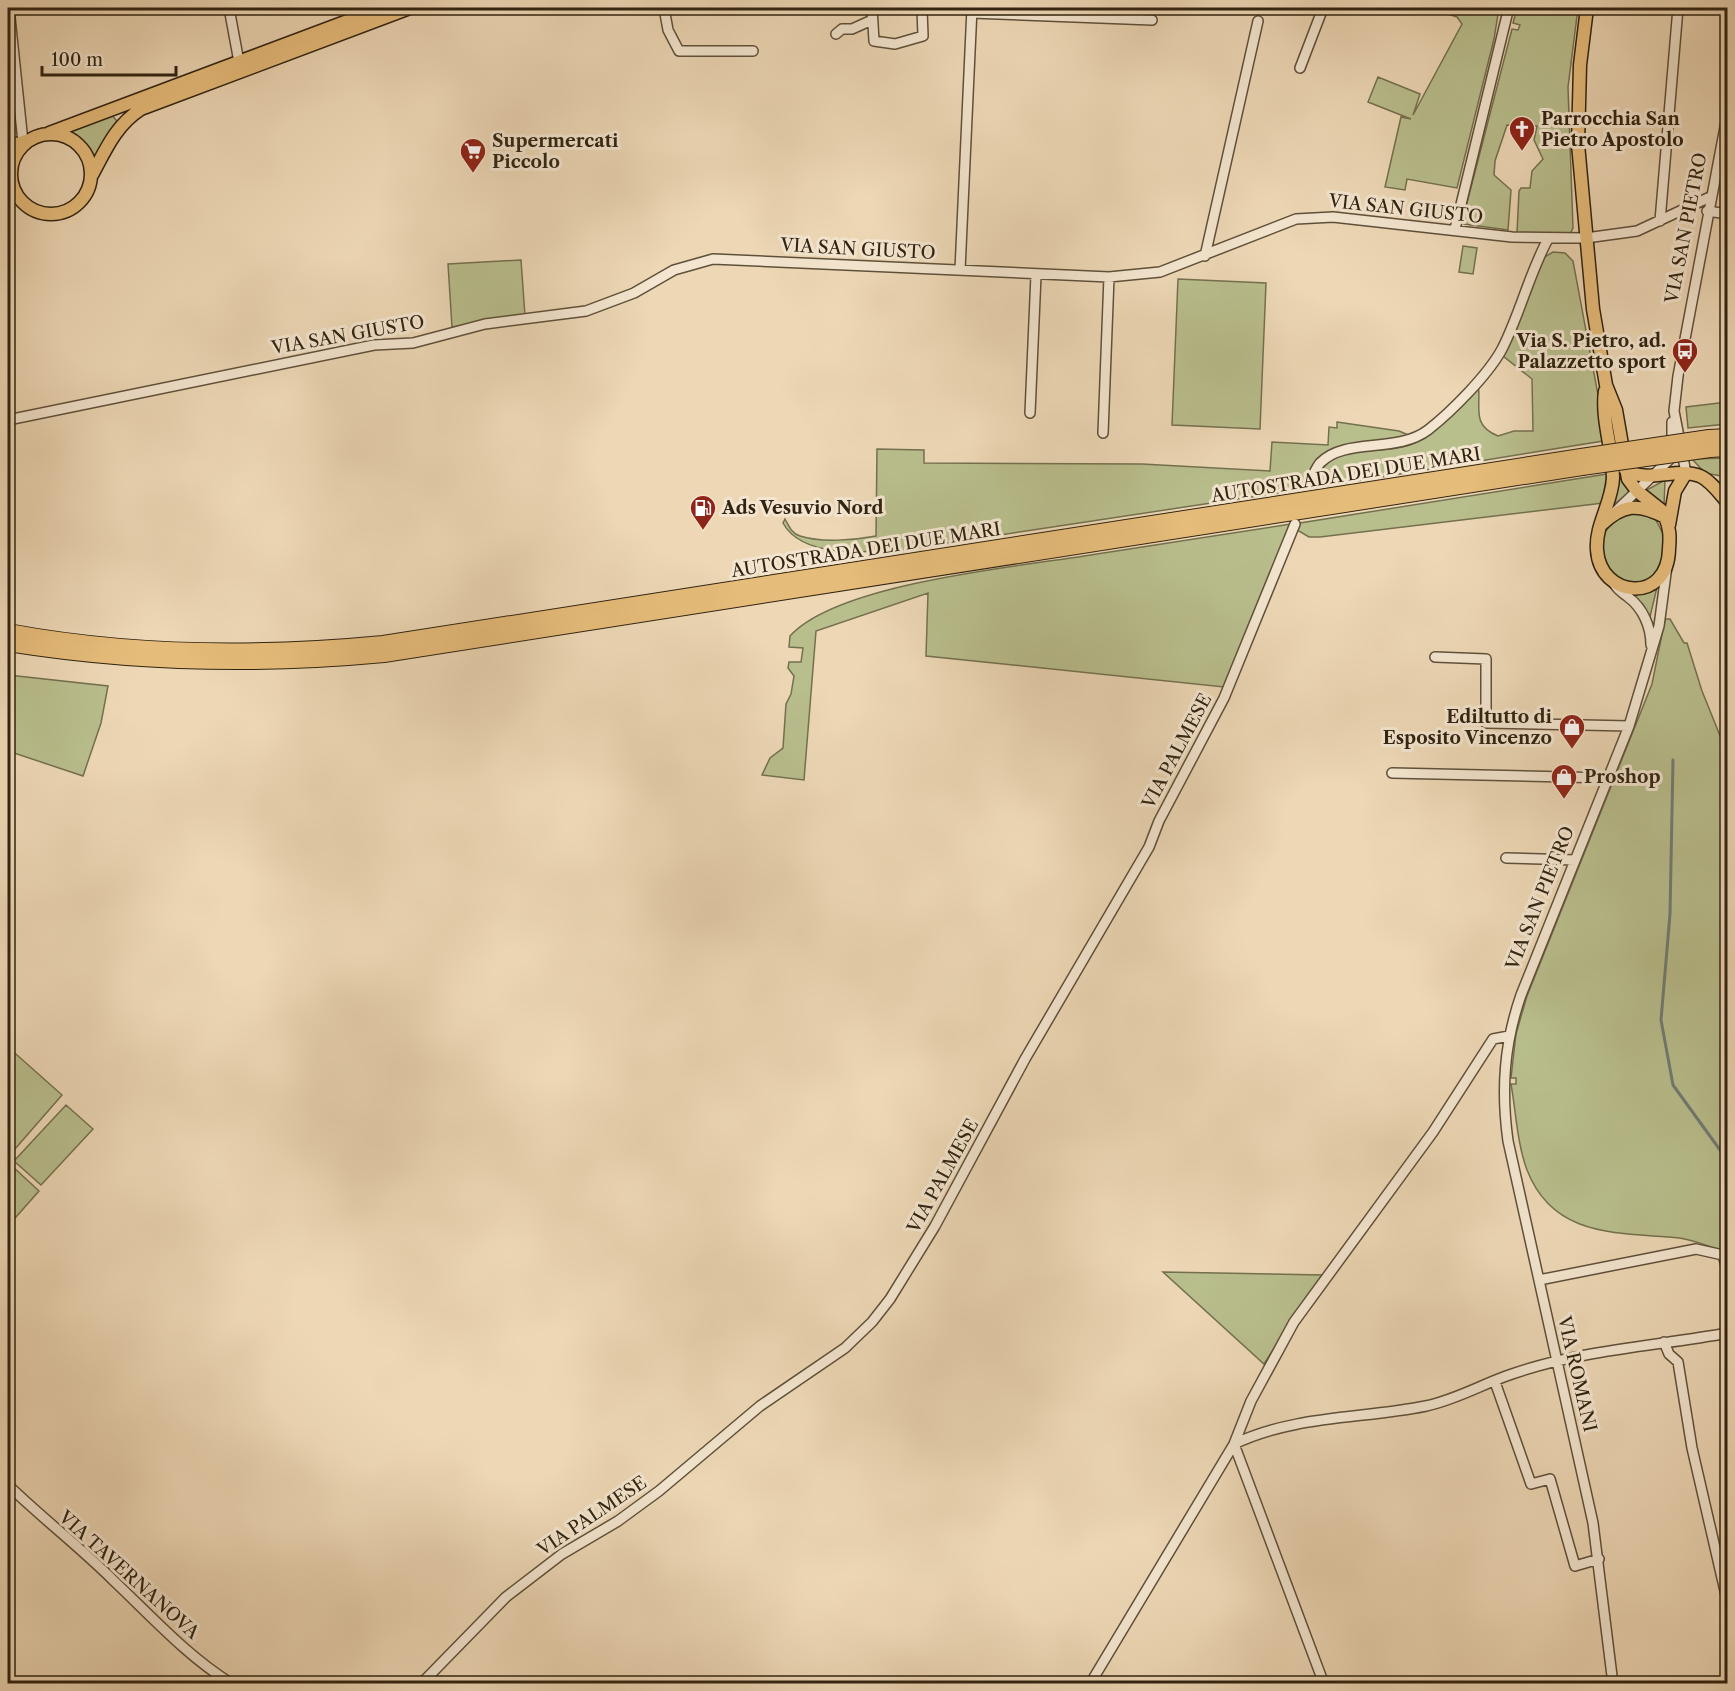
<svg xmlns="http://www.w3.org/2000/svg" width="1735" height="1691" font-family="'Libre Caslon Text',serif">
<style>
.green{fill:#b9be8d;stroke:#74704f;stroke-width:1.5}
.lines{fill:none;stroke-linecap:round;stroke-linejoin:round}
.stream{stroke:#707c74;stroke-width:3}
.minor-casing{stroke:#5f503a;stroke-width:12}
.major-casing{stroke:#302311;stroke-width:15}
.highway-casing{stroke:#302311;stroke-width:16}
.minor{stroke:#f3e5cf;stroke-width:9}
.major{stroke:#e6bc7a;stroke-width:12}
.highway{stroke:#e6bc7a;stroke-width:14}
.highway-bridge-casing{stroke:#302311;stroke-width:16;stroke-linecap:butt}
.highway-bridge{stroke:#e6bc7a;stroke-width:14}
.labels{text-anchor:middle;stroke-width:6;stroke-linejoin:round;paint-order:stroke}
.poi-label{font-size:18px;font-weight:bold;fill:#302311;stroke:#f3e5cf;text-anchor:start}
.street-label{font-size:18px;fill:#302311;stroke:#f3e5cf}
</style>
<rect width="100%" height="100%" fill="#edd7b5"/>
<filter id="stains"><feTurbulence type="fractalNoise" baseFrequency=".00333" numOctaves="4"/><feColorMatrix values="0 0 0 0 .2 0 0 0 0 .09 0 0 0 0 .02 0 0 0 .5 -.17"/></filter>
<radialGradient id="worn" r=".72"><stop offset=".6" stop-color="#630" stop-opacity="0"/><stop offset="1" stop-color="#630" stop-opacity=".3"/></radialGradient>
<path class="green" d="M1429 8H1499L1494 39 1457 188 1407 179 1405 190 1385 187 1401 117 1411 119 1368 102 1378 77 1420 94 1413 115 1462 24 1457 17Z
M1517 8H1578L1568 87 1573 228 1570 234 1517 233 1519 191 1521 188H1530L1532 171 1543 159 1534 140 1537 126 1507 125 1495 161 1494 175 1511 190 1508 230 1464 224 1462 222 1512 29 1518 30 1520 25 1513 23Z
M110 113 117 121 95 164 86 147 65 132Z
M1463 246 1477 248 1473 274 1459 272Z
M1553 252 1565 253 1573 261 1602 416 1603 441 1313 488C1328 434 1381 461 1419 441 1441 429 1460 402 1478 383 1482 406 1470 425 1498 436L1514 431H1533L1532 379 1503 356 1543 258Z
M521 260 525 316 452 327 448 264Z
M1178 279 1266 283 1260 429 1172 425Z
M1727 402V424L1688 428 1686 407Z
M1337 422 1399 431 1411 436 1333 449C1317 458 1308 472 1304 489L907 549C872 552 803 560 783 523L785 519C789 526 792 534 800 536 821 543 855 540 876 536L877 449 924 450V463L1142 464 1270 471 1272 442 1328 445 1329 427 1337 428Z
M1727 458V477L1705 473 1692 459Z
M1620 466 1633 490 1613 505 1617 467Z
M1607 474 1602 503 1595 504 1320 537H1309L1297 530 1300 523Z
M1665 480 1664 507 1643 492Z
M1635 511 1655 518 1664 536 1661 568 1643 586 1619 582C1595 552 1594 525 1635 511Z
M1291 524 1224 687 926 656 928 593 816 631 804 780 762 775 770 758 783 748 786 704 791 694 794 676 788 668 789 662H801L803 648 789 647 790 636C837 584 1013 567 1084 556 1153 545 1222 535 1291 524Z
M1658 583 1649 621 1628 591Z
M1665 619H1670L1684 643H1687L1702 691 1727 753V1252C1712 1248 1695 1240 1679 1238 1619 1232 1554 1239 1527 1170 1517 1143 1516 1112 1511 1084H1516V1078H1511L1516 1034 1527 996 1652 684Z
M8 675 108 686 101 723 83 776 8 751Z
M8 1047 62 1095 8 1157Z
M66 1105 93 1129 41 1185 14 1161Z
M11 1165 39 1191 8 1226V1169Z
M1163 1272 1322 1275 1264 1364Z"/>
<g class="lines">
<path class="stream" d="M1673 760 1670 914 1661 1020 1673 1085 1728 1161"/>
<g class="minor-casing">
<path id="minor" d="M9 8 23 142
M229 8 239 62
M664 8 668 30 679 51H753
M872 8 874 41 895 44 923 36 922 9
M972 13 1152 20
M836 34 842 29H852L872 20
M1300 68 1323 8
M1707 211 1728 214
M1660 221 1678 8
M1455 229 1508 11 1506 8
M1205 256 1258 21
M960 270 972 8
M1030 413 1036 275
M8 420 374 345 413 343 485 324 586 311 634 293 674 270 713 259 1109 277 1160 272 1296 219 1333 217 1512 237 1586 238 1637 231 1710 197
M1103 433 1109 277
M1686 473 1674 411 1678 376 1728 111
M1309 482C1313 476 1316 468 1320 463 1345 437 1396 454 1428 430 1451 412 1488 375 1502 349 1520 314 1529 274 1548 239
M1616 511 1669 460 1672 454V422
M1614 583C1617 590 1622 592 1628 597 1643 608 1651 627 1651 645
M1435 657 1486 659V723L1629 726
M1392 773 1608 778
M1506 858 1575 860
M1539 1280 1696 1249 1723 1255 1728 1273
M1664 1342 1669 1354 1678 1362 1692 1448 1728 1604
M1495 1382 1531 1484 1550 1479 1575 1566 1599 1559
M1234 1444C1295 1415 1362 1419 1426 1406 1458 1399 1482 1384 1512 1374 1581 1350 1656 1346 1728 1333
M1234 1444 1324 1684
M8 1485C42 1518 80 1547 114 1581 152 1617 187 1656 232 1684
M421 1684 506 1597 562 1554 618 1521 659 1491 760 1406 845 1348 872 1322 890 1299 935 1226 1025 1059 1149 847 1159 821 1224 698 1295 524
M1090 1684 1234 1444 1251 1401 1294 1322 1433 1132 1493 1039 1509 1036
M1613 1684 1593 1523 1508 1141C1501 1090 1504 1044 1521 995L1629 726 1659 626 1667 566"/>
</g>
<g class="major-casing">
<path id="major" d="M1587 8 1580 65 1578 144 1593 309 1606 385 1616 410 1628 479 1637 491 1661 510 1665 517
M49 133 382 8
M11 174a40 40 0 1 1 80 0a40 40 0 1 1-80 0Z
M8 147 26 141
M92 175C106 149 116 125 141 109L410 8
M1625 469C1647 485 1676 466 1700 476 1711 481 1720 494 1728 503
M1601 525C1623 504 1638 503 1665 517 1670 528 1670 537 1669 549 1668 605 1600 598 1597 550 1595 525 1612 503 1613 478 1613 450 1601 419 1605 391
M1669 525 1675 491 1686 473"/>
</g>
<g class="highway-casing">
<path id="highway" d="M1709 437 1728 436
M1710 450 1728 449
M8 631C132 654 258 655 383 643L1581 456
M8 644C133 664 257 667 384 655L1582 468"/>
</g>
<use href="#minor" class="minor"/>
<use href="#major" class="major"/>
<use href="#highway" class="highway"/>
<g class="highway-bridge-casing">
<path id="highway-bridge" d="M1581 456 1709 437
M1582 468 1710 450"/>
</g>
<use href="#highway-bridge" class="highway-bridge"/>
</g>
<defs>
<g id="church-pin" transform="scale(1.35)"><path d="M0 17L-7.5 6A9.5 9.5 0 1 1 7.5 6Z" fill="#8f2418" stroke="#f3e5cf"/><path d="M-1.2-6h2.4v3.5h3.3v2.4h-3.3V6h-2.4V-.1h-3.3v-2.4h3.3Z" fill="#fff"/></g>
<g id="supermarket-pin" transform="scale(1.35)"><path d="M0 17L-7.5 6A9.5 9.5 0 1 1 7.5 6Z" fill="#8f2418" stroke="#f3e5cf"/><path d="M-6-5.5h2.5l.6 2H6L4.5 2H-2.5L-4.4-4H-6ZM-1.5 3.2a1.3 1.3 0 1 0 .1 0ZM3 3.2a1.3 1.3 0 1 0 .1 0Z" fill="#fff"/></g>
<g id="bus-pin" transform="scale(1.35)"><path d="M0 17L-7.5 6A9.5 9.5 0 1 1 7.5 6Z" fill="#8f2418" stroke="#f3e5cf"/><path d="M-5-6H5V4H4V6H2V4H-2V6H-4V4H-5ZM-3.5-4V0h7V-4ZM-3.5 1.2v1.5H-2V1.2ZM2 1.2v1.5H3.5V1.2Z" fill="#fff"/></g>
<g id="fuel-pin" transform="scale(1.35)"><path d="M0 17L-7.5 6A9.5 9.5 0 1 1 7.5 6Z" fill="#8f2418" stroke="#f3e5cf"/><path d="M-5.5-6h7V0h2V4h1.3V-2.5L3-4.5l.8-.8L6-3V5H2.5V1h-1V6h-7ZM-4.2-4.7v3.2H.2V-4.7Z" fill="#fff"/></g>
<g id="shop-pin" transform="scale(1.35)"><path d="M0 17L-7.5 6A9.5 9.5 0 1 1 7.5 6Z" fill="#8f2418" stroke="#f3e5cf"/><path d="M-5-2.5h2.3a2.7 3.5 0 0 1 5.4 0H5L5.5 6h-11ZM-1.5-2.5h3a1.5 2.3 0 0 0-3 0Z" fill="#fff"/></g>
</defs>
<g fill-rule="evenodd">
<use href="#church-pin" x="1522" y="129"/>
<use href="#supermarket-pin" x="473" y="151"/>
<use href="#bus-pin" x="1685" y="351"/>
<use href="#fuel-pin" x="703" y="508"/>
<use href="#shop-pin" x="1572" y="727"/>
<use href="#shop-pin" x="1564" y="777"/>
</g>
<g class="labels">
<g class="poi-label">
<text x="1541" y="125">Parrocchia San<tspan x="1541" dy="21">Pietro Apostolo</tspan></text>
<text x="492" y="147">Supermercati<tspan x="492" dy="21">Piccolo</tspan></text>
<text x="1666" y="347" text-anchor="end">Via S. Pietro, ad.<tspan x="1666" dy="21">Palazzetto sport</tspan></text>
<text x="722" y="514">Ads Vesuvio Nord</text>
<text x="1552" y="723" text-anchor="end">Ediltutto di<tspan x="1552" dy="21">Esposito Vincenzo</tspan></text>
<text x="1584" y="783">Proshop</text>
</g>
<g class="street-label">
<text transform="translate(1406 209) rotate(6)" y="6">VIA SAN GIUSTO</text>
<text transform="translate(1686 228) rotate(-79)" y="6">VIA SAN PIETRO</text>
<text transform="translate(858 249) rotate(3)" y="6">VIA SAN GIUSTO</text>
<text transform="translate(348 335) rotate(-10)" y="6">VIA SAN GIUSTO</text>
<text transform="translate(1346 475) rotate(-9)" y="6">AUTOSTRADA DEI DUE MARI</text>
<text transform="translate(866 550) rotate(-9)" y="6">AUTOSTRADA DEI DUE MARI</text>
<text transform="translate(1177 751) rotate(-62)" y="6">VIA PALMESE</text>
<text transform="translate(1540 898) rotate(-68)" y="6">VIA SAN PIETRO</text>
<text transform="translate(943 1176) rotate(-61)" y="6">VIA PALMESE</text>
<text transform="translate(1577 1374) rotate(77)" y="6">VIA ROMANI</text>
<text transform="translate(592 1516) rotate(-34)" y="6">VIA PALMESE</text>
<text transform="translate(129 1575) rotate(42)" y="6">VIA TAVERNANOVA</text>
</g>
</g>
<rect width="1735" height="1691" fill="none" stroke="#edd7b5" stroke-width="30"/>
<rect x="9" y="9" width="1717" height="1673" fill="none" stroke="#302311" stroke-width="3"/>
<rect x="15" y="15" width="1705" height="1661" fill="none" stroke="#302311" stroke-width="1.5"/>
<path d="M42 66v9h134v-9" fill="none" stroke="#302311" stroke-width="3"/>
<text x="51" y="66" font-size="18" fill="#302311" stroke="#f3e5cf" stroke-width="4.5" paint-order="stroke">100 m</text>
<rect width="100%" height="100%" filter="url(#stains)"/>
<rect width="100%" height="100%" fill="url(#worn)"/>
</svg>
